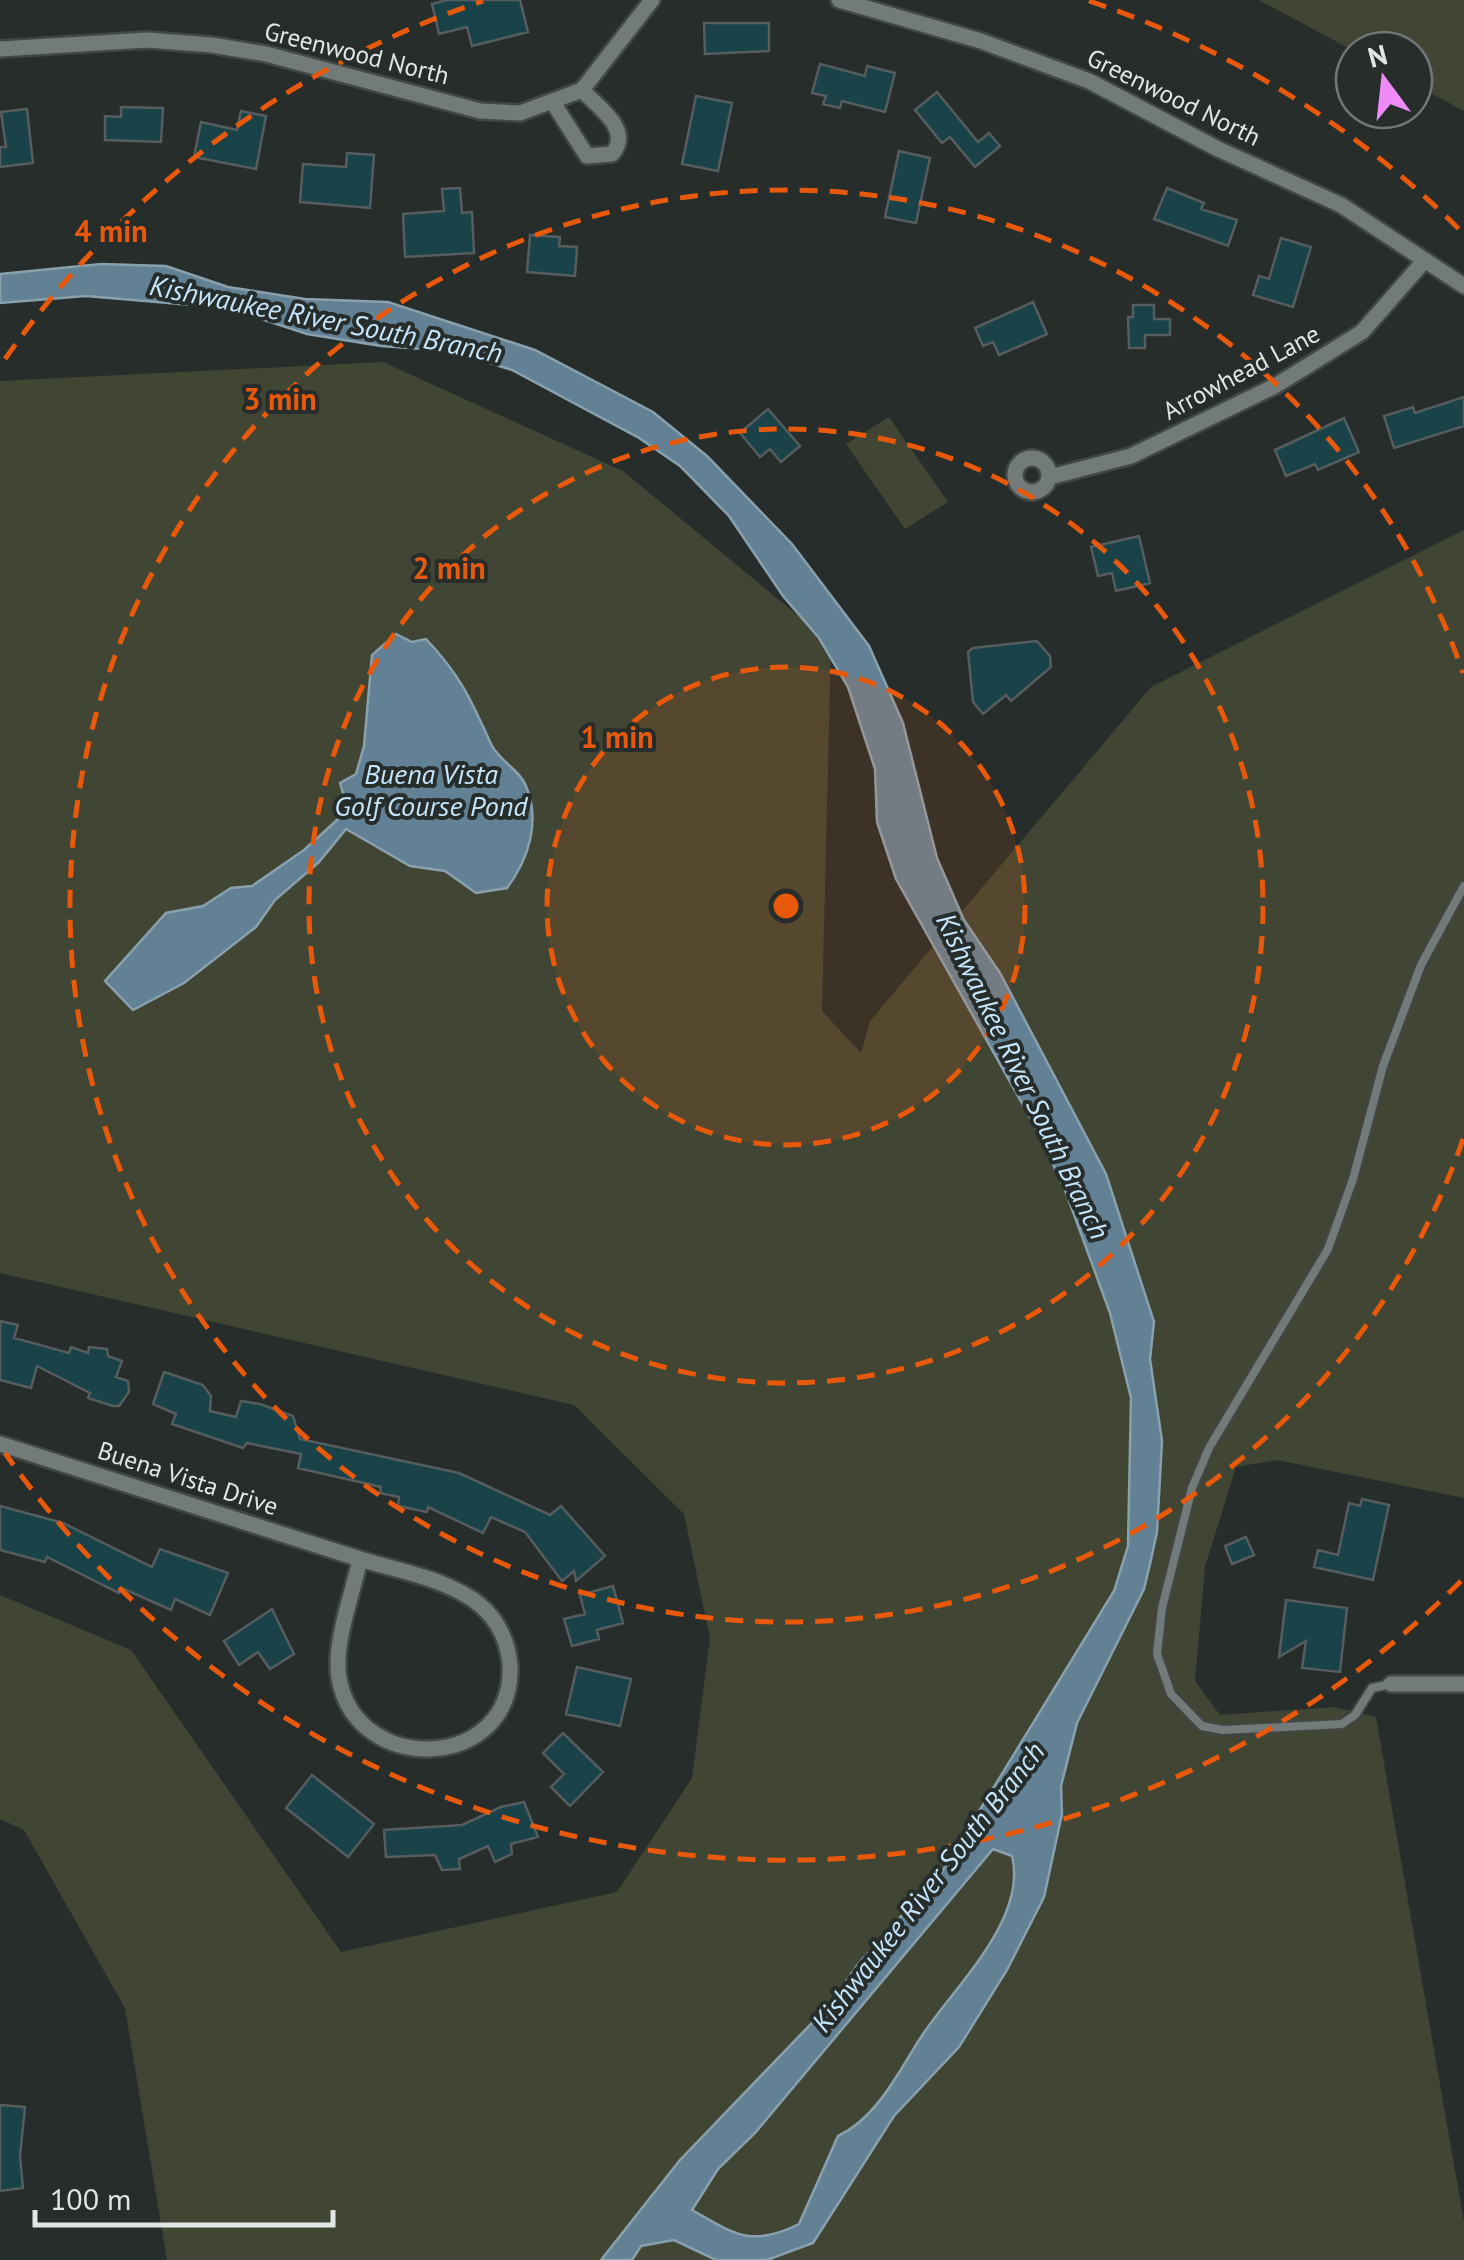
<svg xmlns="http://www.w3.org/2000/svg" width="1464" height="2260" font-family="'PT Sans',sans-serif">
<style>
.green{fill:#414634}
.water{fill:#638195;stroke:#89a0ad;stroke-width:2.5;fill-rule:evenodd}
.building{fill:#1a4349;stroke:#555d5e;stroke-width:2.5}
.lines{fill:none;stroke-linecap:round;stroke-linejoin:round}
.service-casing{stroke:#424746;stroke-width:12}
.minor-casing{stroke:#424746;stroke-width:20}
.service{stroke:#727b79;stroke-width:8}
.minor{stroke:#727b79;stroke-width:15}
.ring{fill:none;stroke:#e8590c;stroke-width:5;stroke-dasharray:18 12}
.labels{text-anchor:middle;stroke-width:8;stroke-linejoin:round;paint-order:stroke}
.street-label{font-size:25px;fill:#e2e7e5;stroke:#262d2b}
.water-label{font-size:28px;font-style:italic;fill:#c5e5fb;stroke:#262d2b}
.centre{fill:#e8590c;stroke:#262d2b;stroke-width:5}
.ring-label{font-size:30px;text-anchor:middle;font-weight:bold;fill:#e8590c;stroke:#262d2b;stroke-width:8;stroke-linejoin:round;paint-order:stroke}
</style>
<rect width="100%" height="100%" fill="#262d2b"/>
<path class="green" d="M1259 0H1464V111L1414 84V50L1354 51Z
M383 362 623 471 831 643 822 1011 861 1053 870 1021 1151 687 1464 530V1498L1277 1460 1236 1467 1205 1567 1195 1681 1220 1715 1334 1707 1376 1717 1464 2222V2260H167L125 2008 24 1830 0 1819V1595L131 1650 341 1952 617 1892 692 1778 710 1638 684 1514 574 1405 0 1273V381Z
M889 417 948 502 905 529 846 444Z"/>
<path class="water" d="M101 264 166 266 228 287 305 299 388 302 535 350 653 412 707 456 792 544 869 646 903 723 937 858 964 920 1000 973 1106 1174 1154 1322 1150 1359 1162 1441 1157 1532 1150 1564 1144 1589 1077 1723 1061 1786 1062 1814 1044 1897 1007 1970 959 2047 894 2116 813 2243 767 2260H716L674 2240 641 2246 632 2260H601L680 2160 831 2003 858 1964 943 1870 1114 1591 1128 1546 1131 1398 1110 1313 1065 1190 1036 1128 896 879 877 822 875 769 848 687 819 638 783 596 729 516 680 466 639 438 512 370 451 351 381 346 307 334 227 308 86 296 0 303V274ZM993 1849 1012 1856C1028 1920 952 1989 921 2037 899 2071 877 2118 838 2136L799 2224C751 2248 734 2234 692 2210L718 2169 755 2133Z
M396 634 412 642 426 639C461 676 471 700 491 744 499 761 520 770 526 786 541 822 528 860 507 888L476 893 445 871 410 866 346 829 319 862 275 900 256 927 184 983 133 1010 105 981 166 913 203 906 231 888 252 886 304 850 348 810 340 783 356 774 364 746 372 655Z"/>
<path class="building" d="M447 0H520L528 32 472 46 467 27 439 34 432 4Z
M704 23H769V51L705 54Z
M820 64 865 76 867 66 895 73 885 112 842 101 840 108 823 104 826 96 812 93Z
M937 92 978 142 989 133 1000 146 975 167 950 137 942 143 915 110Z
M696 96 732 103 718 171 682 164Z
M121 107 163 108 161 142 105 140V116L121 117Z
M27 109 33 163 0 167V147H6L1 112Z
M241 111 266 116 256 169 194 157 201 122 237 130Z
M899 151 930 158 916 223 885 217Z
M347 153 374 155 370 208 300 202 303 164 346 167Z
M460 188 462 213 472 212 474 253 405 257 403 214 444 211 442 189Z
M1167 188 1204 203 1201 209 1237 220 1228 246 1154 219Z
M530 235 560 237 559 246 577 247 575 276 527 272Z
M1281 238 1311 247 1293 307 1253 295 1259 276 1269 279Z
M1033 302 1047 334 999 355 993 342 983 346 975 328Z
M1133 305H1154V319H1170V335H1145V348H1129L1128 317H1133Z
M1464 397V426L1394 448 1384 416 1413 407 1415 413Z
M768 409 800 446 781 462 770 449 760 457 740 433Z
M1344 418 1359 452 1318 470 1315 464 1286 476 1275 450Z
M1139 536 1150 583 1116 591 1112 573 1098 576 1091 547Z
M1037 641 1050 656 1051 667 1011 701 1006 695 983 714 973 702 968 652 973 648Z
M0 1321 18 1325 14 1338 69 1353 71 1347 88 1353 89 1347 107 1349 108 1356 122 1361 116 1377 128 1381 129 1392 119 1406H113L88 1398 90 1393 37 1366 31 1388 0 1380Z
M164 1372 203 1385 211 1396 210 1411 236 1417 241 1401 260 1404 293 1416 300 1439 459 1473 550 1515 561 1506 605 1556 576 1581 574 1571 562 1581 525 1532 491 1517 483 1533 428 1507 427 1512 398 1506 399 1497 380 1493 381 1487 298 1468 301 1454 247 1443 243 1448 172 1424 176 1414 153 1404Z
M1362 1499 1389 1505 1373 1580 1314 1567 1318 1550 1338 1555 1349 1503 1360 1506Z
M0 1506 63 1523 152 1567 160 1549 228 1573 210 1615 175 1599 171 1610 122 1588 119 1593 47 1557 45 1562 0 1550Z
M1246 1537 1254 1555 1232 1564 1225 1546Z
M613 1586 623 1623 597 1630 599 1639 572 1646 564 1619 585 1614 580 1595Z
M1286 1600 1347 1608 1340 1672 1302 1668 1306 1641 1279 1657Z
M272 1609 294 1654 270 1669 258 1652 239 1665 224 1641Z
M577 1667 631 1679 620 1726 566 1714Z
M563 1733 603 1772 570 1806 551 1787 564 1774 543 1753Z
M312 1775 374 1824 348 1857 286 1808Z
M524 1802 538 1837 511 1844 512 1854 495 1862 488 1846 459 1859 460 1869 442 1870 435 1855 386 1857 384 1830 462 1825 501 1807Z
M0 2105 25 2107 20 2156 23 2188 0 2191Z"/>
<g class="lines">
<g class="service-casing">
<path id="service" d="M1391 1684 1372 1688 1355 1715 1342 1724 1223 1730 1202 1726 1171 1694 1157 1654 1162 1608 1192 1488 1209 1448 1328 1249 1353 1179 1383 1066 1421 965 1464 886"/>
</g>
<g class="minor-casing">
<path id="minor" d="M839 0 981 41 1089 81 1218 149 1341 205 1464 286
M0 49 147 40 212 45 266 54 480 111 520 113 582 90 652 0
M554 104 587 156 612 154C633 130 598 107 582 90
M1015 475a17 17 0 1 1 34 0a17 17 0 1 1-34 0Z
M1050 477 1131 456 1275 386 1362 332 1425 260
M0 1444 360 1559
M360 1559C398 1571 449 1579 480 1605 498 1620 508 1642 510 1665 515 1771 356 1778 339 1678 333 1644 353 1593 360 1559Z
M1391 1684H1464"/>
</g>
<use href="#service" class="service"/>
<use href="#minor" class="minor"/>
</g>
<circle cx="786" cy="906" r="239" fill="#e8590c" fill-opacity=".12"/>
<g class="ring">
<circle cx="786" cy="906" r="239"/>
<circle cx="786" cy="906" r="477"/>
<path d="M1463 1139A716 716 0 1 1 1463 673"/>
<path d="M1461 1581A954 954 0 0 1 5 1453M5 359A954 954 0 0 1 483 1M1089 1A954 954 0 0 1 1461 231"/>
</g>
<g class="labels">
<g class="street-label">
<text transform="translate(357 53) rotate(14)" y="9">Greenwood North</text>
<text transform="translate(1174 97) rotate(26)" y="9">Greenwood North</text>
<text transform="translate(1241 372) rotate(-28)" y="9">Arrowhead Lane</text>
<text transform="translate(188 1478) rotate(18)" y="9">Buena Vista Drive</text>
</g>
<g class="water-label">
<text transform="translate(326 319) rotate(11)" y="10">Kishwaukee River South Branch</text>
<text x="431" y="784">Buena Vista<tspan x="431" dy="32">Golf Course Pond</tspan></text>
<text transform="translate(1023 1076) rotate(64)" y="10">Kishwaukee River South Branch</text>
<text transform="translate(928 1887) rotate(-52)" y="10">Kishwaukee River South Branch</text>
</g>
</g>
<circle cx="786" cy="906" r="15" class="centre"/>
<g class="ring-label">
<text x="111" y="242">4 min</text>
<text x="280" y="410">3 min</text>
<text x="449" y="579">2 min</text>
<text x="617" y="748">1 min</text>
</g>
<g transform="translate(1384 80) rotate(345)"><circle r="48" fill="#262d2b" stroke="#717775" stroke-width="2.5"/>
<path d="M0-8L18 38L0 25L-18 38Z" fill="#ef8bf7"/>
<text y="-15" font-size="28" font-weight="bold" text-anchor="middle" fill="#e2e7e5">N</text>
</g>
<path d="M35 2210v15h298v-15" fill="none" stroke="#e2e7e5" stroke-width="5"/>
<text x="50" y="2210" font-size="30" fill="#e2e7e5" stroke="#262d2b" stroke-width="8" paint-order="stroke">100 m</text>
</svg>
